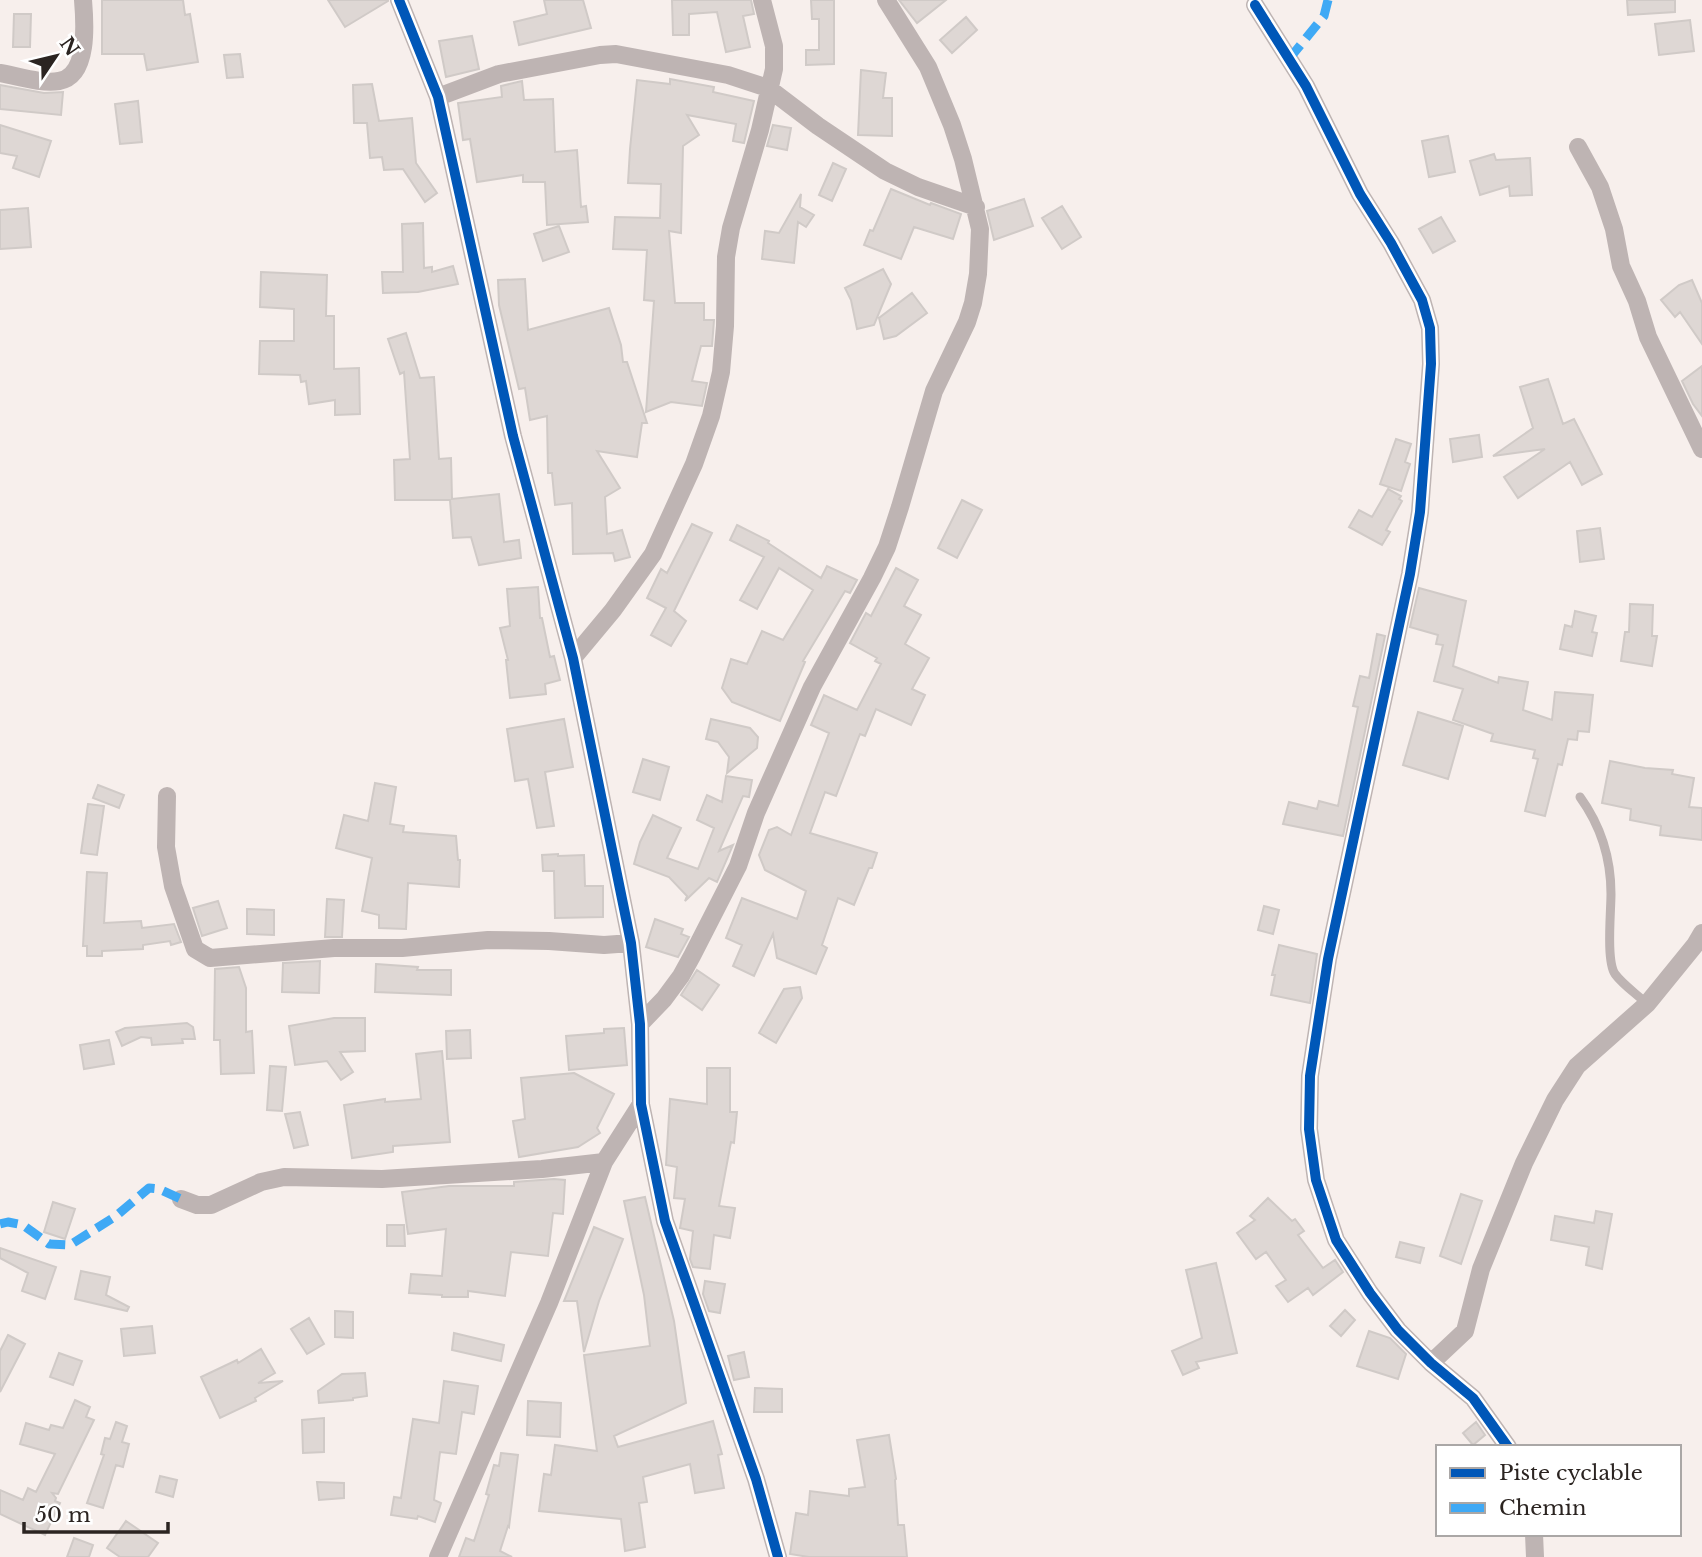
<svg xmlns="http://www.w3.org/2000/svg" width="1702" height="1557" font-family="'Libre Baskerville',serif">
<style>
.building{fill:#ded7d4;stroke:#d0cac7;stroke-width:2}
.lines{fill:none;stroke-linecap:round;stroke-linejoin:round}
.service{stroke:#beb4b3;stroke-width:9}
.minor{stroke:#beb4b3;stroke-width:18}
.quiet{stroke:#3fa9f5;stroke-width:9;stroke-dasharray:18 9;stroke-linecap:butt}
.cycleway-casing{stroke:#fff;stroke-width:15}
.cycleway{stroke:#0057b8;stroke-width:10}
</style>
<rect width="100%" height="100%" fill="#f7efec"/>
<path class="building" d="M102 0H183L185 15 190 14 198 62 147 70 144 54H102Z
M328 0H388V1L345 27Z
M544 0H583L591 28 519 45 514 22 547 14Z
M672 0H751L754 14 743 16 750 47 726 52 717 12 689 14V35H673Z
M811 0H834V64L806 65V50H819V19H812Z
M899 0H946L917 23Z
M1627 0H1675V12L1628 15Z
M14 14H31L30 47H13Z
M966 17 977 30 952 53 940 40Z
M1690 20 1694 51 1659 55 1655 24Z
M472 36 479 69 446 77 439 41Z
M240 54 243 77 227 78 224 55Z
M861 70 886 73 883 98H892V136L858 135Z
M670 79 714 87 713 92 754 101 744 143 733 141 736 124 687 115 699 135 683 146 681 233 669 231 675 303H704V320H714L712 346H701L692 381 707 383 702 406 671 402 646 412 654 301 644 300 647 250 613 249 615 217 660 218 661 184 628 183 630 149 637 80 670 84Z
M522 81 524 100 553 99 555 152 577 150 581 207 586 206 588 222 547 225 545 182H523V175L477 182 470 139 463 140 458 103 502 97 501 86Z
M372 84 379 121 412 118 416 163 437 193 425 202 403 169 384 170 382 157 370 158 367 123H354L353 85Z
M0 85 44 93 63 92 61 115 0 109Z
M138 101 142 142 120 144 115 104Z
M0 125 51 141 39 177 13 168 17 156 0 153Z
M773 125 791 128 787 150 767 146Z
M1448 136 1455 172 1429 177 1422 141Z
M1494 154 1496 160 1530 158 1532 195 1510 196 1509 186 1480 195 1470 161Z
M833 163 846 169 832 201 819 195Z
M891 189 930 205 931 203 961 214 953 239 914 227 901 259 864 245 870 230 873 231Z
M801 194 800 207 814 215 806 227 798 222 794 263 762 259 765 231 779 233Z
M1024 199 1033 226 994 240 987 211Z
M1062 206 1081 237 1062 249 1042 218Z
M28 208 31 247 0 249V210Z
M1441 217 1455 241 1433 253 1419 229Z
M423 223 424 268 432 267V272L453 266 458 284 418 292 383 293 382 272H403L402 224Z
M559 226 569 252 543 261 534 234Z
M883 269 891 284 874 325 857 329 851 300 845 288Z
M261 272 327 275 326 316H334V369L359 368 360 414 335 415V400L309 404 306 381 301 382 300 375 259 374 260 341H294V309L260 307Z
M525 279 528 330 609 308 621 345 623 362H627L647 423H642L637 457 597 451 620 488 605 497 607 534 622 530 630 557 615 561 613 553 573 554 572 503 555 505 552 473H548L547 416 530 420 525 388 519 389 499 305 498 280Z
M1692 280 1702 303V344L1680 312 1675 317 1661 300 1679 285Z
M912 293 927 313 896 336 884 339 879 318Z
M406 333 420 378 434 377 439 459 451 458 452 499 499 494 504 542 519 540 521 558 479 565 471 537 453 538 450 500H395L394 460 410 459 404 372 400 374 388 339Z
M1702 366V416L1693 404 1682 381Z
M1548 379 1563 424 1574 419 1602 474 1582 485 1570 462 1518 498 1504 477 1545 449 1493 456 1533 428 1520 387Z
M1479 435 1482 457 1453 462 1450 439Z
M1396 439 1411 444 1405 462 1410 464 1401 491 1380 484Z
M1388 489 1401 496 1399 499 1402 501 1386 530 1390 532 1382 545 1349 527 1359 510 1372 517Z
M962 500 982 510 957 558 938 548Z
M692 524 712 533 674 611 686 621 671 646 651 635 666 608 647 598 661 569 667 573Z
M737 525 769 541 768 543 821 578 827 566 857 580 850 593 845 591 803 661 805 662 780 721 732 702 722 688 731 659 747 664 762 631 783 640 813 590 779 568 757 609 740 600 764 557 730 540Z
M1600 528 1604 559 1580 562 1577 531Z
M896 568 918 580 904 606 921 615 905 644 929 658 912 689 925 695 911 725 876 709 865 736 860 734 836 796 825 792 810 833 877 853 872 868H869L854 905 838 898 822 945 827 948 816 974 777 958 773 934 754 976 733 966 742 945 726 938 742 898 797 919 806 891 765 870 759 855 769 830 777 827 791 835 829 733 811 725 824 695 857 710 881 664 875 661 877 658 850 643 866 613 871 616Z
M538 587 540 618H542L550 657 554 656 560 680 545 684 546 694 510 698 506 660H508L500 628 510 626 507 589Z
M1419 588 1466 601 1453 666 1498 683 1499 677 1528 682 1523 710 1552 720 1555 692 1593 695 1589 732 1578 731 1577 740 1568 739 1562 765 1558 764 1545 816 1525 811 1538 759 1533 758 1535 750 1491 741 1493 734 1453 720 1463 689 1434 681 1443 645 1436 644 1438 635 1410 627Z
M1630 604 1653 605 1652 636H1657L1652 666 1621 661 1625 632H1629Z
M1575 611 1596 616 1592 632 1597 633 1592 656 1560 649 1565 625 1572 627Z
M1377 634 1385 636 1343 836 1283 824 1289 802 1317 809 1319 801 1338 806 1358 707 1353 706 1360 676 1369 678Z
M1418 712 1463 726 1448 779 1403 765Z
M564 719 573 767 545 772 554 826 537 828 528 779 515 781 507 729Z
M711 719 750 728 758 737 757 748 727 773 729 757 718 742 706 739Z
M643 759 669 767 660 800 633 792Z
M1610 761 1645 768 1673 770 1672 774 1694 778 1689 807 1702 808V840L1660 835 1661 826 1630 820 1631 809 1602 803Z
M726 776 752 780 749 797 743 796 719 851 733 845 717 882 709 878 685 901 687 896 669 877 634 864 640 842 653 815 681 828 667 858 698 869 714 828 697 820 707 795 722 802Z
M375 783 396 787 390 824 404 826 403 832 456 836 458 860H460L459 887 408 883 406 929 379 928V915L362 911 372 858 336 848 344 815 368 821Z
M98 785 124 795 119 808 93 798Z
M88 804 104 806 97 855 81 853Z
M558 854V856L584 855 585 886H603V917L555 918 554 871H543L542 855Z
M87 872 107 873 104 923 141 921 142 928 174 924 181 942 171 945 170 941 143 945V949L102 951V956H87V946H83Z
M327 899 344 900 342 937H325Z
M218 901 227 928 202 936 193 908Z
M1264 906 1279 910 1273 934 1258 930Z
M247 909 274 910V935L247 934Z
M655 919 683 929 681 934 689 937 678 957 646 947Z
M1279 945 1317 954 1310 1003 1271 995 1275 975H1272Z
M320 961 319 993 282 992 283 963Z
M376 964 418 967 417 970H451V995L375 992Z
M239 967 246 988V1032L252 1031 254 1073 221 1074 220 1040H214L215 969Z
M697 970 719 985 702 1010 681 995Z
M800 987 802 998 776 1043 759 1033 784 989Z
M334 1018H365V1051L340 1052 353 1072 341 1080 327 1061 295 1065 289 1026Z
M187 1023 193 1027 195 1039H182L183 1043 152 1045 151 1038 141 1037 122 1046 116 1032 125 1028Z
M624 1028 627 1065 569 1070 566 1036 604 1033V1029Z
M470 1030 471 1058 447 1059 446 1031Z
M109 1040 114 1064 84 1069 80 1045Z
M442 1051 450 1142 393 1146V1152L352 1158 344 1105 385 1099V1102L421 1099 416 1054Z
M270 1066 286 1067 282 1111 267 1110Z
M707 1068H730V1112H737L734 1143 731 1142 719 1206 735 1208 730 1238 714 1235 710 1269 693 1267 690 1259 693 1231 680 1228 685 1199 674 1198 677 1167 666 1165 670 1099 707 1104Z
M574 1073 614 1094 597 1128 600 1133 578 1147 519 1157 513 1121 525 1119 521 1078Z
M300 1112 308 1145 294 1148 285 1114Z
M554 1179 565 1180 563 1214 553 1213 548 1256 511 1252 505 1296 468 1291V1297H442V1295L409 1293 411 1274 442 1276 446 1229 408 1234 402 1192 449 1186H514V1182Z
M1461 1194 1482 1201 1461 1264 1440 1256Z
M645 1197 674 1321 686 1403 614 1436 618 1447 713 1421 722 1454 718 1455 724 1488 695 1493 690 1464 643 1477 647 1502 639 1503 645 1547 625 1551 621 1519 539 1511 544 1474 551 1475 555 1445 597 1451 584 1355 650 1346 644 1295 624 1201Z
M1268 1198 1292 1221 1295 1219 1304 1231 1298 1235 1323 1268 1335 1260 1343 1272 1313 1295 1308 1288 1288 1302 1276 1286 1286 1280 1266 1252 1256 1259 1237 1233 1255 1220 1250 1216Z
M53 1202 75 1209 65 1239 44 1232Z
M1596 1211 1612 1214 1602 1269 1586 1265 1589 1247 1551 1240 1555 1216 1594 1223Z
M387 1225H404L405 1246H387Z
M594 1227 623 1239 599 1301 584 1352 577 1301H564Z
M1400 1242 1424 1248 1420 1263 1396 1257Z
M0 1248 56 1267 45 1299 22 1291 28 1273 0 1258Z
M1216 1263 1237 1353 1196 1362 1199 1368 1183 1375 1172 1351 1202 1338 1186 1270Z
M81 1271 110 1277 106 1295 129 1307 127 1311 75 1299Z
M705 1281 725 1284 720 1313 709 1311 703 1294Z
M1345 1310 1355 1320 1341 1336 1330 1326Z
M335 1311 353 1312V1338L335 1337Z
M309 1318 324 1344 307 1354 291 1329Z
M152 1326 155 1353 124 1356 121 1329Z
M1369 1331 1390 1338 1406 1354 1398 1379 1357 1366Z
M454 1333 504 1345 501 1361 452 1350Z
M8 1335 25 1344 0 1392V1351Z
M261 1349 275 1373 258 1383 283 1381 255 1398 256 1401 220 1418 201 1377 237 1360 238 1363Z
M744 1352 749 1377 734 1380 728 1356Z
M59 1353 82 1361 73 1385 50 1377Z
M365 1373 367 1396 353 1398V1400L319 1403 318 1391 342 1374Z
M444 1381 478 1386 474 1414 462 1412 456 1454 440 1452 434 1500 441 1503 435 1522 418 1516 417 1519 391 1515 394 1497 401 1498 413 1419 439 1423Z
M755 1388 782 1389V1412H754Z
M75 1400 90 1407 86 1417 94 1420 58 1494 52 1493 56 1498 55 1501 60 1503 45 1535 0 1514V1490L23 1500 28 1488 36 1492 55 1454 20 1444 26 1423 49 1430 51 1425 63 1428Z
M528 1401 561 1403 560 1437 527 1435Z
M324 1418V1452L303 1453 302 1420Z
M116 1422 127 1426 122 1442 129 1444 123 1467 116 1465 103 1508 87 1503 104 1455 101 1454 105 1438 110 1439Z
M1476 1422 1485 1435 1473 1445 1463 1433Z
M889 1435 896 1479 895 1480 898 1525H904L907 1557H809L790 1554 796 1513 808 1515 810 1491 849 1496V1489L865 1487 857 1440Z
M501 1453 518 1455 509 1527 508 1526 500 1551 512 1557H459L466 1538 474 1541 489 1495 486 1494 494 1465 499 1466Z
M160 1476 177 1480 173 1497 156 1492Z
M317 1482 344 1483V1498L319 1500Z
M126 1521 158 1543 148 1557H120L107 1548Z
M74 1538 93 1545 89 1557H67Z"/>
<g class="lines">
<path class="service" d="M1580 797C1601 826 1611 857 1611 894 1611 911 1606 961 1615 974 1623 985 1638 995 1647 1004"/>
<path class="minor" d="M399 0 438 97 513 436 573 658 631 943 640 1024 641 1104 665 1221 756 1479 778 1557
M1255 5 1306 86 1360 194 1391 243 1422 300 1430 328 1431 364 1420 512 1410 574 1328 959 1310 1076 1309 1129 1316 1180 1336 1240 1370 1293 1398 1330 1431 1363 1473 1398 1508 1447
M0 73C18 76 41 84 59 81 89 76 85 23 83 0
M438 97 499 74 600 55 616 54 728 75 768 88 818 126 885 171 918 187 976 207
M1578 147 1600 187 1614 229 1621 266 1637 301 1648 337 1702 449
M573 658 613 610 653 554 694 464 711 416 721 372 725 326 726 257 731 228 760 130 774 69V46L762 0
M167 796 166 847 173 886 195 949 210 958 334 948H402L488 940 549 941 604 945 631 943
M640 1024 664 999 681 976 692 956 738 866 756 813 812 687 872 578 887 547 900 507 934 391 967 322 973 303 978 274 980 229 963 159 952 125 928 67 886 0
M181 1199 197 1205H211L261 1182 284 1177 382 1179 542 1169 604 1162
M1431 1363 1465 1331 1481 1269 1524 1163 1555 1100 1577 1066 1647 1004 1695 945 1702 933
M1534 1534 1535 1557
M438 1557 549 1303 604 1162 641 1104"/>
<path class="quiet" d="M1289 59 1324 16 1328 0
M0 1224 8 1222 23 1225 49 1244 70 1245 116 1216 149 1188 159 1189 181 1199"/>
<g class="cycleway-casing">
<path id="cycleway" d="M399 0 438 97 513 436 573 658 631 943 640 1024 641 1104 665 1221 756 1479 778 1557
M1255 5 1306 86 1360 194 1391 243 1422 300 1430 328 1431 364 1420 512 1410 574 1328 959 1310 1076 1309 1129 1316 1180 1336 1240 1370 1293 1398 1330 1431 1363 1473 1398 1508 1447"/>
</g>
<use href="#cycleway" class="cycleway"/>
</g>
<rect x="1436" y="1445" width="245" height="91" fill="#ffffff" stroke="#aaa7a6" stroke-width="2"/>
<rect x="1450" y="1468" width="35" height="10" fill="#0057b8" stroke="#aaa7a6" stroke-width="2"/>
<text x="1499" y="1480" font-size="21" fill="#2b2421">Piste cyclable</text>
<rect x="1450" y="1503" width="35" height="10" fill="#3fa9f5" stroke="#aaa7a6" stroke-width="2"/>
<text x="1499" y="1515" font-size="21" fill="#2b2421">Chemin</text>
<g transform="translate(56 56) rotate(55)" stroke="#ffffff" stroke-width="5" paint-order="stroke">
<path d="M0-5L12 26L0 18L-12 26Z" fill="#2b2421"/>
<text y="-10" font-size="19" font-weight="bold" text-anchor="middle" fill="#2b2421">N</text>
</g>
<path d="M24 1522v10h144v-10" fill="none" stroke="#2b2421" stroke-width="3.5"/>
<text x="35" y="1522" font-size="21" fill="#2b2421" stroke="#ffffff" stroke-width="5" paint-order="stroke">50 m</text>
</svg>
